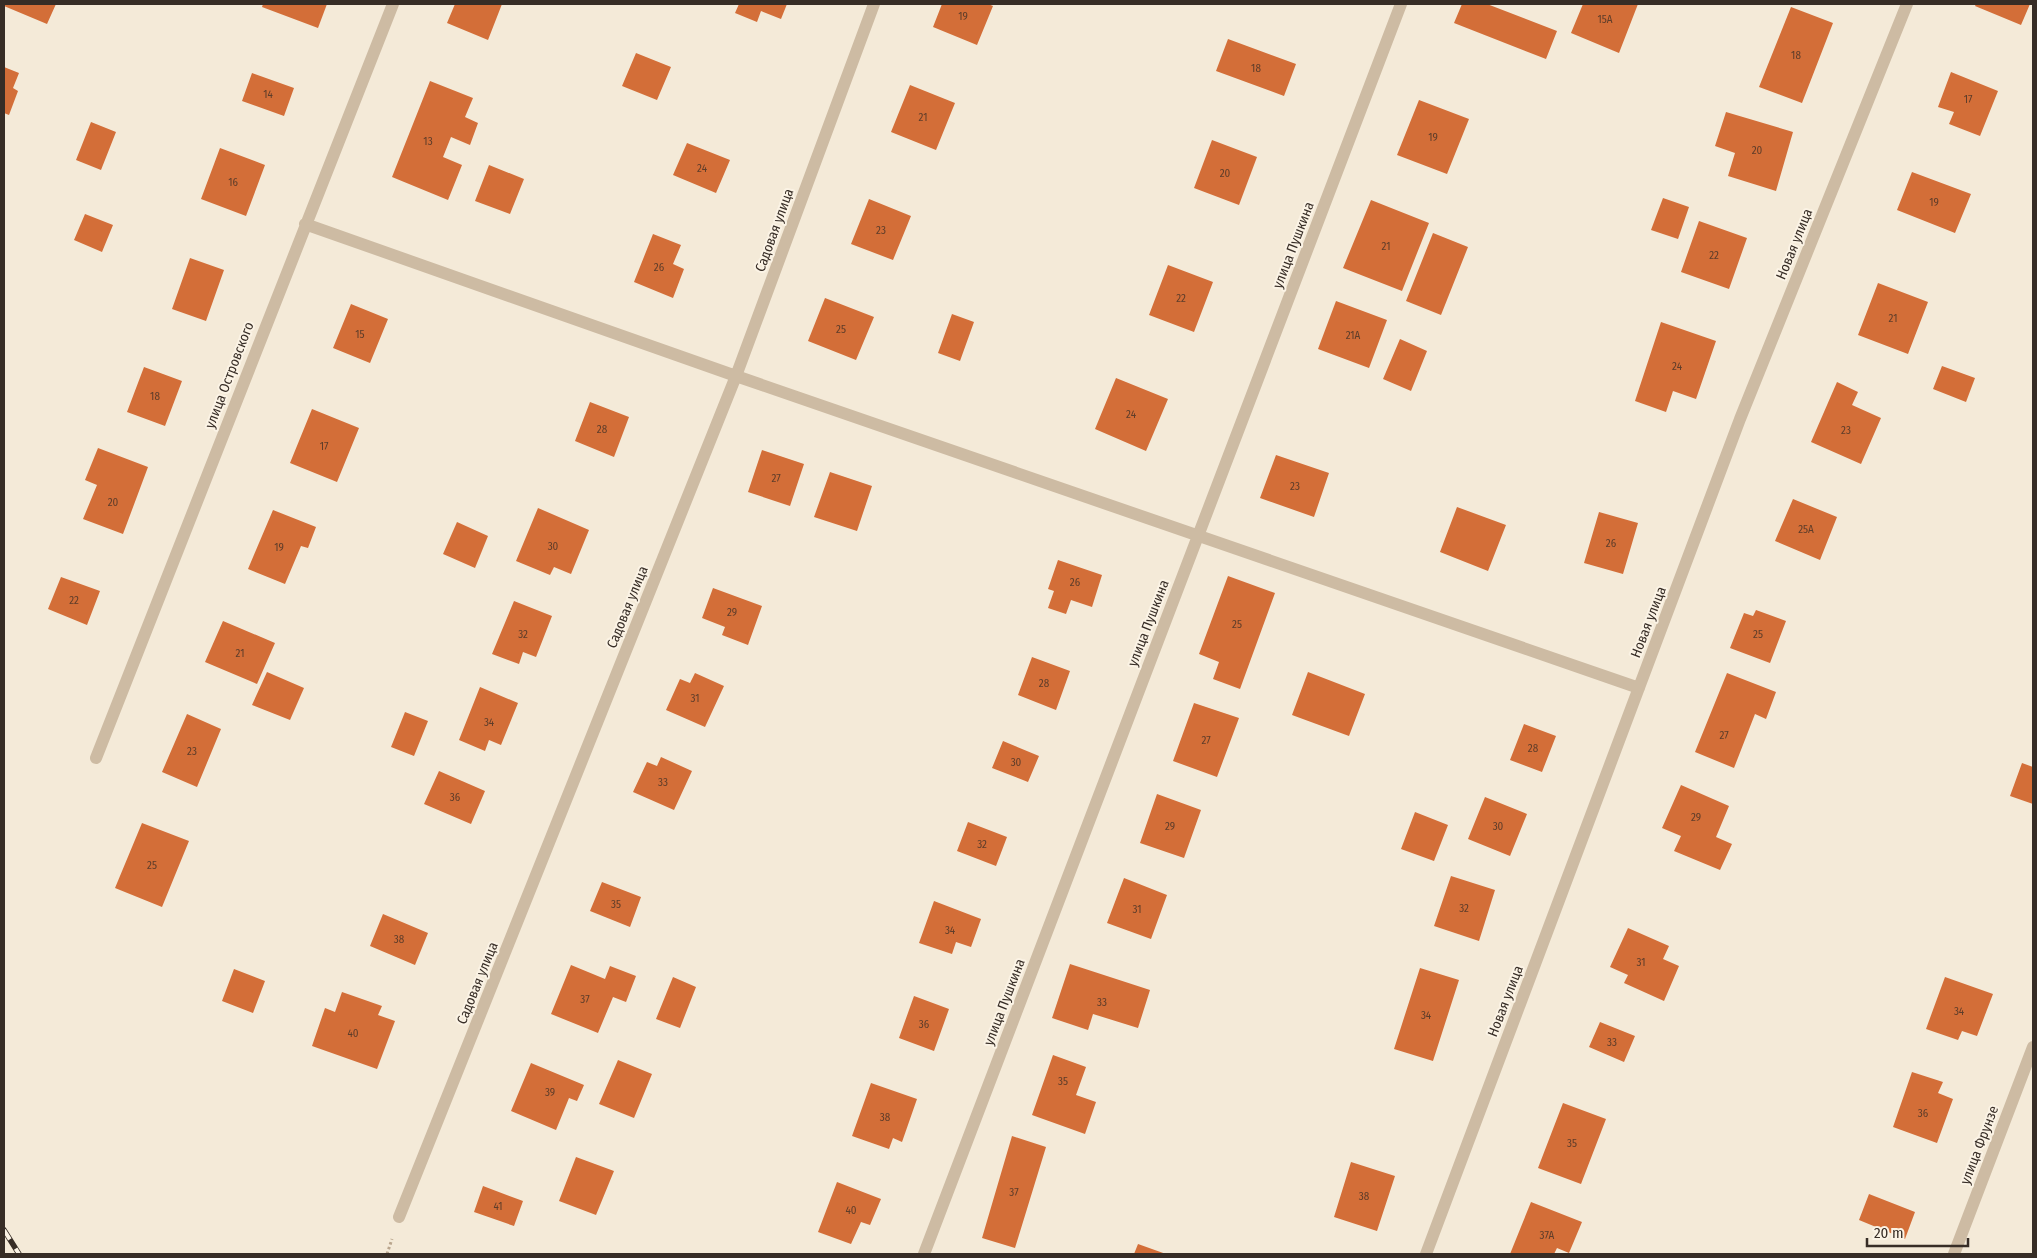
<svg xmlns="http://www.w3.org/2000/svg" width="2037" height="1258" font-family="'Fira Sans Condensed',sans-serif">
<style>
.building{fill:#d36e38}
.lines{fill:none;stroke-linecap:round;stroke-linejoin:round}
.path{stroke:#b9a58d;stroke-width:3;stroke-dasharray:2.5 2.5;stroke-linecap:butt}
.minor{stroke:#cdbba3;stroke-width:12}
.rail-casing{stroke:#372d26;stroke-width:5.5}
.rail{stroke:#fbf3e5;stroke-width:4;stroke-dasharray:11;stroke-linecap:butt}
.labels{text-anchor:middle;stroke-width:4;stroke-linejoin:round;paint-order:stroke}
.number-label{font-size:11px;fill:#5e3d2a}
.street-label{font-size:14px;fill:#372d26;stroke:#fbf3e5}
</style>
<rect width="100%" height="100%" fill="#f4ead8"/>
<path class="building" d="M4 4H56L47 24 4 6Z
M263 4H327L318 28 262 7Z
M455 4H502L488 40 447 23Z
M739 4H787L781 19 761 11 757 22 735 13Z
M942 4H988L993 6 977 45 933 27Z
M1462 4H1487L1557 31 1546 59 1454 23Z
M1583 4H1638L1619 53 1571 33Z
M1976 4H2030L2021 25 1975 6Z
M1791 7 1833 23 1802 103 1759 87Z
M1228 39 1296 64 1284 96 1216 71Z
M636 53 671 67 657 100 622 86Z
M4 67 19 73 13 88 18 91 9 115 4 113Z
M1951 72 1998 91 1980 136 1949 124 1954 112 1938 107Z
M252 73 294 88 284 116 242 101Z
M430 81 473 98 465 117 478 123 470 145 451 137 443 157 462 165 448 200 392 177Z
M910 85 955 103 936 150 891 132Z
M1419 100 1469 119 1447 174 1397 155Z
M1726 112 1793 132 1776 191 1728 176 1735 153 1715 146Z
M91 122 116 132 101 170 76 160Z
M1212 140 1257 157 1239 205 1194 188Z
M687 143 730 160 716 193 673 175Z
M220 148 265 165 246 216 201 199Z
M489 165 524 179 510 214 475 201Z
M1912 172 1971 194 1955 233 1897 210Z
M1663 198 1689 207 1678 239 1651 230Z
M869 199 911 216 893 260 851 244Z
M1371 200 1429 223 1402 291 1343 268Z
M85 214 113 225 102 252 74 240Z
M1699 221 1747 238 1729 289 1681 272Z
M1433 233 1468 247 1441 315 1406 301Z
M653 234 681 245 673 264 684 269 673 298 634 282Z
M190 258 224 270 206 321 172 309Z
M1168 265 1213 282 1194 332 1149 315Z
M1878 283 1928 302 1908 354 1858 335Z
M825 298 874 317 856 360 808 341Z
M1336 301 1387 320 1369 368 1318 349Z
M351 304 388 319 370 363 333 348Z
M952 314 974 322 960 361 938 353Z
M1661 322 1716 341 1696 399 1673 391 1666 412 1635 401Z
M1400 339 1427 351 1411 391 1383 379Z
M1942 366 1975 378 1966 402 1933 389Z
M144 367 182 381 165 426 127 412Z
M1116 378 1168 399 1146 451 1095 429Z
M1837 382 1858 392 1852 405 1881 418 1861 464 1811 442Z
M590 402 629 417 614 457 575 441Z
M312 409 359 428 337 482 290 463Z
M98 448 148 467 123 534 83 519 97 485 85 480Z
M762 450 804 464 790 506 748 492Z
M1276 455 1329 473 1314 517 1260 498Z
M830 472 872 486 857 531 814 517Z
M1793 499 1837 517 1820 560 1775 541Z
M1457 507 1506 525 1488 571 1440 552Z
M538 508 589 530 571 574 554 567 550 575 516 561Z
M273 510 316 527 308 548 301 546 285 584 248 569Z
M1599 512 1638 523 1623 574 1584 563Z
M457 522 488 536 475 568 443 554Z
M1058 560 1102 575 1092 607 1071 600 1066 614 1048 608 1054 591 1048 589Z
M1228 576 1275 593 1240 689 1213 679 1219 662 1199 654Z
M61 577 100 591 87 625 48 609Z
M713 588 762 606 748 645 722 635 725 627 702 618Z
M514 601 552 616 536 657 523 652 519 664 492 654Z
M1756 610 1786 621 1770 663 1730 648 1744 613 1753 616Z
M223 621 275 643 257 684 205 662Z
M1032 657 1070 671 1056 710 1018 695Z
M267 672 304 688 290 720 252 705Z
M1308 672 1365 694 1349 736 1292 715Z
M695 673 724 686 705 727 666 710 680 679 690 683Z
M1727 673 1776 692 1766 719 1755 714 1734 768 1695 752Z
M480 687 518 703 501 745 489 740 485 751 459 740Z
M1194 703 1239 718 1217 777 1173 761Z
M405 712 428 721 414 756 391 747Z
M187 714 221 729 197 787 162 772Z
M1524 724 1556 736 1542 772 1510 760Z
M1003 741 1039 756 1028 782 992 768Z
M661 757 692 771 674 810 633 792 647 762 657 766Z
M2022 763 2033 767V804L2010 796Z
M439 771 485 791 471 824 424 804Z
M1681 785 1729 806 1716 837 1732 844 1720 870 1674 851 1681 836 1662 828Z
M1157 794 1201 810 1184 858 1140 843Z
M1485 797 1527 814 1510 856 1468 839Z
M1415 812 1448 825 1434 861 1401 849Z
M968 822 1007 837 996 866 957 851Z
M142 823 189 841 162 907 115 888Z
M1451 876 1495 890 1479 941 1434 926Z
M1124 878 1167 895 1151 939 1107 923Z
M602 882 641 897 630 927 590 911Z
M934 901 981 919 971 947 956 942 952 954 919 943Z
M383 914 428 933 415 965 370 946Z
M1628 928 1669 946 1663 959 1679 966 1664 1001 1624 983 1628 975 1610 967Z
M1070 964 1150 990 1138 1028 1093 1014 1088 1030 1052 1018Z
M571 965 605 979 610 966 636 976 626 1002 613 997 598 1033 551 1014Z
M1420 968 1459 980 1433 1061 1394 1049Z
M234 969 265 981 253 1013 222 1001Z
M673 977 696 987 680 1028 656 1019Z
M1945 977 1993 994 1977 1036 1962 1031 1958 1040 1926 1029Z
M342 992 382 1006 378 1015 395 1021 377 1069 312 1046 325 1008 335 1012Z
M914 996 949 1009 934 1051 899 1038Z
M1600 1022 1635 1036 1624 1062 1589 1047Z
M1053 1055 1086 1067 1076 1095 1096 1102 1085 1134 1032 1115Z
M618 1060 652 1074 634 1118 599 1104Z
M531 1063 584 1085 577 1101 569 1098 556 1130 511 1111Z
M1912 1072 1943 1082 1938 1093 1953 1099 1937 1143 1893 1127Z
M871 1083 917 1099 902 1142 893 1138 889 1149 852 1136Z
M1563 1103 1606 1119 1581 1184 1538 1168Z
M1012 1136 1046 1147 1015 1248 982 1238Z
M576 1157 614 1171 596 1215 559 1201Z
M1351 1162 1395 1176 1377 1231 1334 1217Z
M837 1182 881 1199 870 1225 861 1222 851 1244 818 1232Z
M483 1186 523 1201 514 1226 474 1212Z
M1869 1194 1915 1212 1905 1239 1859 1220Z
M1531 1202 1582 1222 1569 1253 1557 1248 1554 1254H1510Z
M1138 1244 1166 1254H1134Z"/>
<g class="lines">
<path class="path" d="M387 1254 392 1239"/>
<path class="minor" d="M305 224 736 376 1639 688
M96 758 393 4
M399 1217 736 376 874 4
M924 1254 1401 4
M1426 1254 1740 419 1907 4
M1954 1254 2033 1047"/>
<g class="rail-casing">
<path id="rail" d="M4 1230 19 1254"/>
</g>
<use href="#rail" class="rail"/>
</g>
<g class="labels">
<g class="number-label">
<text x="963" y="20">19</text>
<text x="1605" y="23">15А</text>
<text x="1796" y="59">18</text>
<text x="1256" y="72">18</text>
<text x="268" y="98">14</text>
<text x="1968" y="103">17</text>
<text x="923" y="121">21</text>
<text x="1433" y="141">19</text>
<text x="428" y="145">13</text>
<text x="1757" y="154">20</text>
<text x="702" y="172">24</text>
<text x="1225" y="177">20</text>
<text x="233" y="186">16</text>
<text x="1934" y="206">19</text>
<text x="881" y="234">23</text>
<text x="1386" y="250">21</text>
<text x="1714" y="259">22</text>
<text x="659" y="271">26</text>
<text x="1181" y="302">22</text>
<text x="1893" y="322">21</text>
<text x="841" y="333">25</text>
<text x="360" y="338">15</text>
<text x="1353" y="339">21А</text>
<text x="1677" y="370">24</text>
<text x="155" y="400">18</text>
<text x="1131" y="418">24</text>
<text x="602" y="433">28</text>
<text x="1846" y="434">23</text>
<text x="324" y="450">17</text>
<text x="776" y="482">27</text>
<text x="1295" y="490">23</text>
<text x="113" y="506">20</text>
<text x="1806" y="533">25А</text>
<text x="1611" y="547">26</text>
<text x="553" y="550">30</text>
<text x="279" y="551">19</text>
<text x="1075" y="586">26</text>
<text x="74" y="604">22</text>
<text x="732" y="616">29</text>
<text x="1237" y="628">25</text>
<text x="523" y="638">32</text>
<text x="1758" y="638">25</text>
<text x="240" y="657">21</text>
<text x="1044" y="687">28</text>
<text x="695" y="702">31</text>
<text x="489" y="726">34</text>
<text x="1724" y="739">27</text>
<text x="1206" y="744">27</text>
<text x="1533" y="752">28</text>
<text x="192" y="755">23</text>
<text x="1016" y="766">30</text>
<text x="663" y="786">33</text>
<text x="455" y="801">36</text>
<text x="1696" y="821">29</text>
<text x="1170" y="830">29</text>
<text x="1498" y="830">30</text>
<text x="982" y="848">32</text>
<text x="152" y="869">25</text>
<text x="616" y="908">35</text>
<text x="1464" y="912">32</text>
<text x="1137" y="913">31</text>
<text x="950" y="934">34</text>
<text x="399" y="943">38</text>
<text x="1641" y="966">31</text>
<text x="585" y="1003">37</text>
<text x="1102" y="1006">33</text>
<text x="1959" y="1015">34</text>
<text x="1426" y="1019">34</text>
<text x="924" y="1028">36</text>
<text x="353" y="1037">40</text>
<text x="1612" y="1046">33</text>
<text x="1063" y="1085">35</text>
<text x="550" y="1096">39</text>
<text x="1923" y="1117">36</text>
<text x="885" y="1121">38</text>
<text x="1572" y="1147">35</text>
<text x="1014" y="1196">37</text>
<text x="1364" y="1200">38</text>
<text x="498" y="1210">41</text>
<text x="851" y="1214">40</text>
<text x="1547" y="1239">37А</text>
</g>
<g class="street-label">
<text transform="translate(774 230) rotate(-70)" y="5">Садовая улица</text>
<text transform="translate(1794 244) rotate(-68)" y="5">Новая улица</text>
<text transform="translate(1293 245) rotate(-69)" y="5">улица Пушкина</text>
<text transform="translate(229 375) rotate(-69)" y="5">улица Островского</text>
<text transform="translate(627 607) rotate(-68)" y="5">Садовая улица</text>
<text transform="translate(1648 622) rotate(-69)" y="5">Новая улица</text>
<text transform="translate(1148 623) rotate(-69)" y="5">улица Пушкина</text>
<text transform="translate(477 983) rotate(-68)" y="5">Садовая улица</text>
<text transform="translate(1505 1001) rotate(-69)" y="5">Новая улица</text>
<text transform="translate(1004 1002) rotate(-69)" y="5">улица Пушкина</text>
<text transform="translate(1979 1145) rotate(-69)" y="5">улица Фрунзе</text>
</g>
</g>
<rect width="2037" height="1258" fill="none" stroke="#372d26" stroke-width="10"/>
<path d="M1867 1238v8h101v-8" fill="none" stroke="#372d26" stroke-width="2.5"/>
<text x="1874" y="1238" font-size="15" fill="#372d26" stroke="#fbf3e5" stroke-width="4" paint-order="stroke">20 m</text>
</svg>
